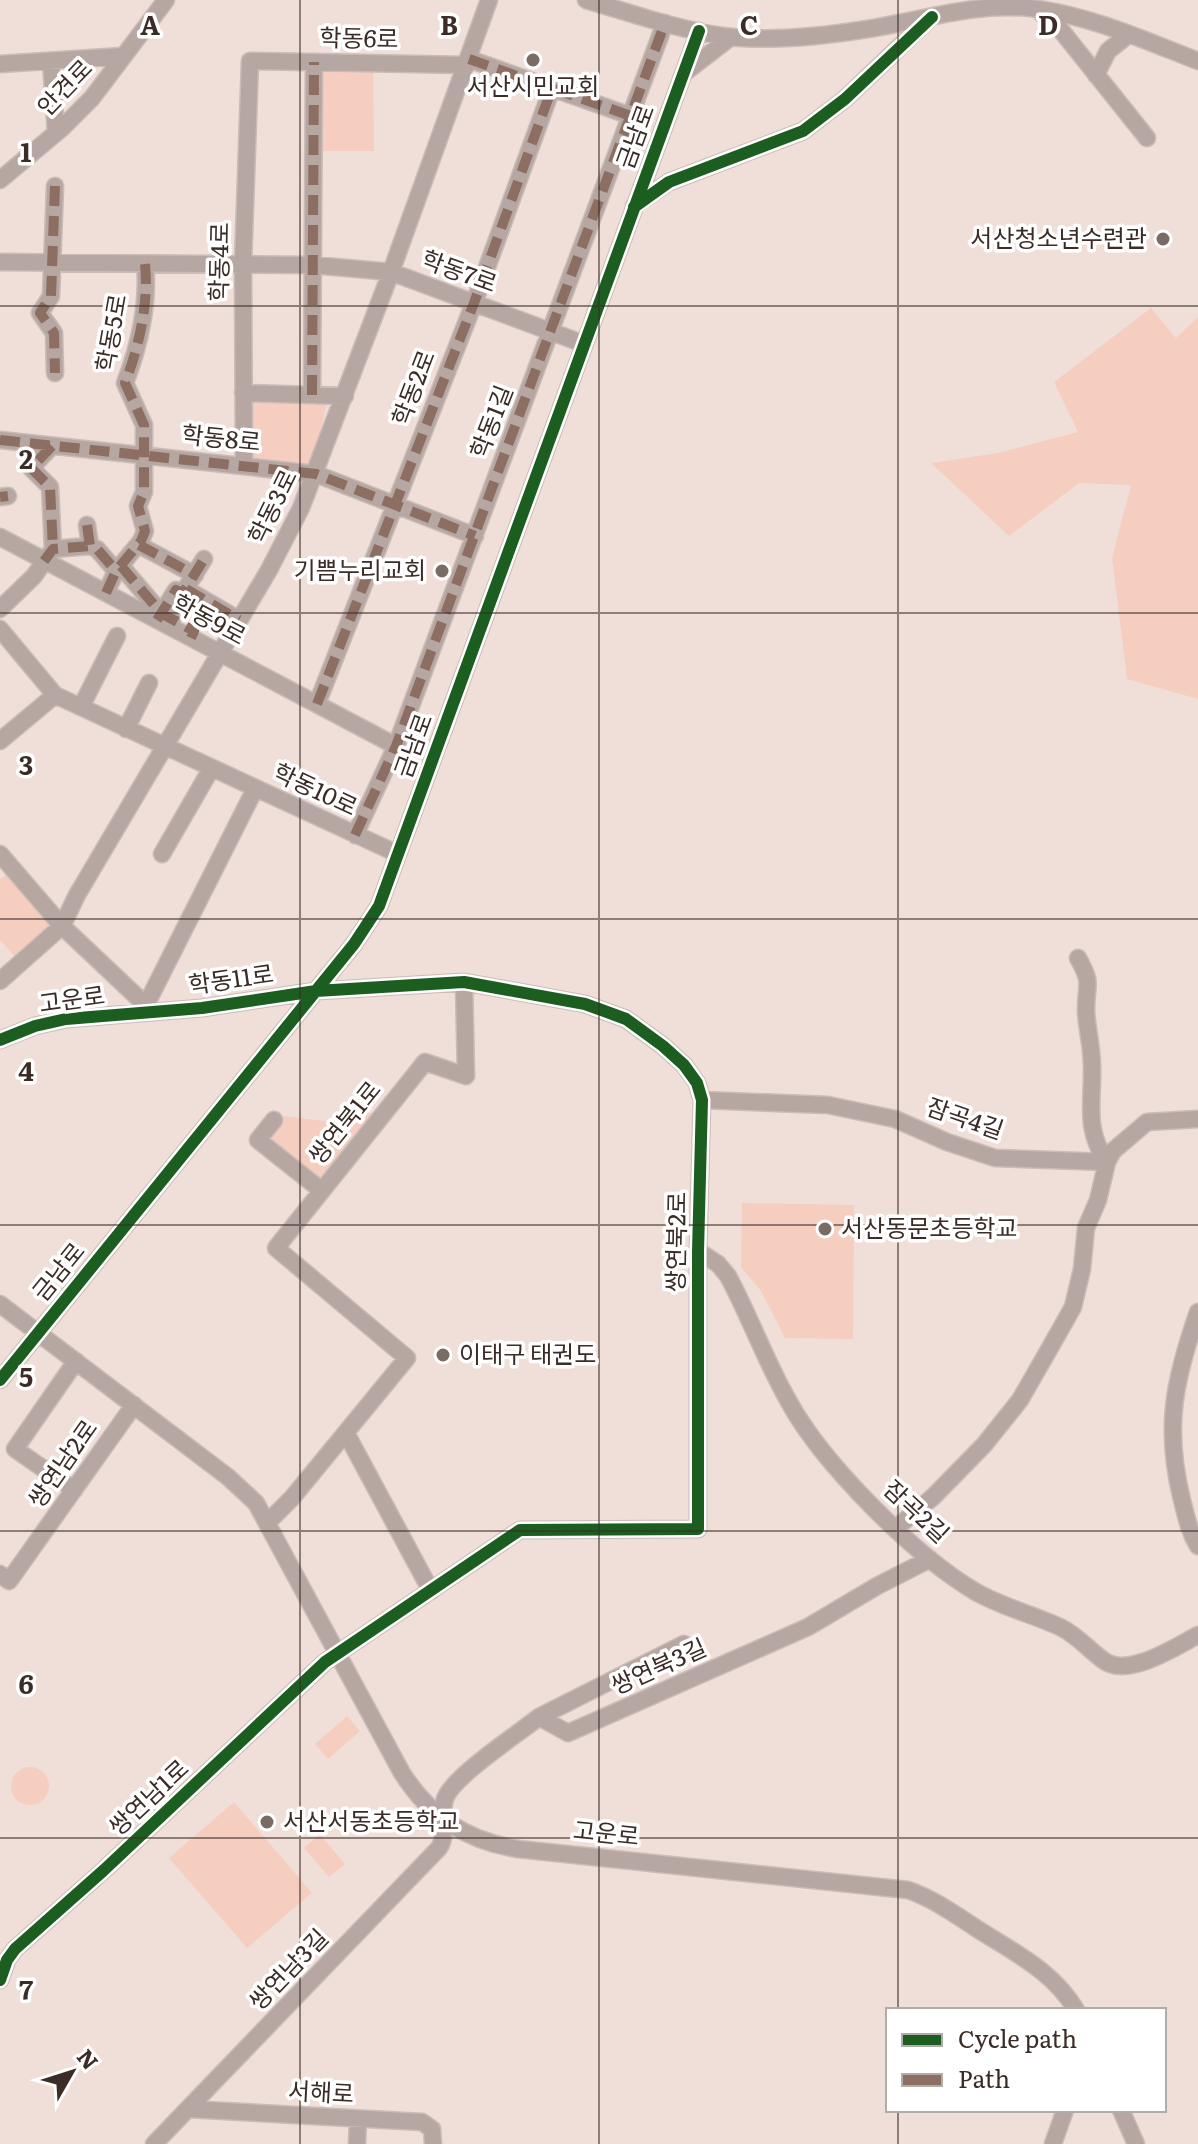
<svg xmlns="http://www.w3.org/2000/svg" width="1198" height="2144" font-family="Literata,'Noto Sans KR',serif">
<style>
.green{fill:#f5cec0}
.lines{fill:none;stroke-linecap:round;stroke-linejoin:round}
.minor-casing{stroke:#cabcb7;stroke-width:19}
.minor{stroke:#b6a7a2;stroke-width:16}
.quiet{stroke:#8d6e63;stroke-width:10;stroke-dasharray:20 10;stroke-linecap:butt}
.cycleway-casing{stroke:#fff;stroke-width:17}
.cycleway{stroke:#1b5e20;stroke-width:12}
.grid{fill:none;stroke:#3b2c27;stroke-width:2;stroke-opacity:0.55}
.poi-dot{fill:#7a6b65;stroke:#fff;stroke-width:3}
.labels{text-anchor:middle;stroke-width:7;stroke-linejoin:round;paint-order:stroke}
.street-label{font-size:24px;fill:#3b2c27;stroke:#fff}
.poi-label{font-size:24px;fill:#3b2c27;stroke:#fff;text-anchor:start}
.grid-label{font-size:26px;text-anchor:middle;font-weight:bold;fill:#3b2c27;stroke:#fff;stroke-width:7;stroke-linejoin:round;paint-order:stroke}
</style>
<rect width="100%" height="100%" fill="#f0dfd9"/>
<path class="green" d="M321 66H373L374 151H321Z
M1151 308 1176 338 1198 317V699L1127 679 1112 558 1131 485 1079 483 1009 536 931 463 998 453 1078 432 1054 382Z
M257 397H328L315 459 302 465 250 458 251 406Z
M11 870 59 925 18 960 0 940V880Z
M360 1112 378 1114 324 1181H316L269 1143 267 1134 284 1116 348 1124 349 1114Z
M742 1203 854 1205 853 1339 785 1338 761 1291 741 1267Z
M347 1716 360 1731 328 1759 315 1744Z
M11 1786a19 19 0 1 1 38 0a19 19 0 1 1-38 0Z
M234 1802 312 1893 247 1948 169 1858Z
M320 1834 345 1864 329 1877 304 1848Z"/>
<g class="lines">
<g class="minor-casing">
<path id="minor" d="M586 0C631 13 676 29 722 36 767 42 816 37 861 30 917 22 973 2 1030 8 1089 15 1144 40 1198 61
M1040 12 1060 29 1147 138
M469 59 631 116
M51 61 56 133
M0 64 123 56
M683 74 731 37
M1096 75 1108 51 1129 34
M0 180 62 128 92 98 166 0
M55 186 51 296 40 313 54 333 55 373
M634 206 669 182 803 131 845 99 930 18
M0 262 313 265 391 272 584 344
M243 393 345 396
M312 395 314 62
M0 440 316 474 475 536
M52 446 31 468 50 487 53 549
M244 465 243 264 250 61 467 65
M0 497 8 496
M87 525 90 546 97 549 116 571
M0 537 396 746
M139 545 195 575
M121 566 161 613 172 619
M186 589 239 620
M106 593 116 571 141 541 145 531 138 506 144 492V425L125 383C139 347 149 303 145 264
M0 609 34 576 53 549 90 546
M157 620 176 590 183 593 204 559
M0 629 55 695 398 854
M317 704 474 303 552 88
M81 707 117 636
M126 729 149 683
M0 741 55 695
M355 835 396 746 665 23
M0 854 62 926 152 1011
M162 854 211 769
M1078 958C1093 985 1086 982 1086 1011 1087 1029 1092 1048 1092 1066 1093 1103 1084 1129 1107 1162
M0 981 62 926 77 895 269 570 301 508 391 272 489 0
M146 1005 255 789
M0 1040 35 1026 66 1019 202 1008 316 991 464 982 585 1004 626 1019 663 1046 684 1065 697 1083 702 1100 698 1251V1529L520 1530 325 1662 104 1870 15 1949 7 1960 0 1980
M702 1100 828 1105 895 1119 947 1142 995 1158 1107 1162
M274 1120 258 1140 321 1190
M698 1251 718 1264 728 1276C750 1317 766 1362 789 1402 823 1464 915 1556 976 1592 1002 1607 1032 1614 1060 1627 1077 1635 1089 1650 1103 1660 1127 1679 1175 1647 1198 1635
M0 1304 228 1477 256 1503 402 1773C430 1817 467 1841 518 1849L908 1890C934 1899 956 1915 979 1930 1015 1953 1054 1972 1076 2010
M1198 1312C1174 1381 1164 1428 1182 1500 1186 1516 1189 1531 1198 1546
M0 1380 354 944 379 906 699 31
M346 1433 431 1591
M74 1490 15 1449 76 1361
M268 1522 292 1498 407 1358 276 1248 425 1062 466 1076 464 982
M896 1528 933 1497 984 1445 1020 1400 1051 1346 1073 1307 1082 1269 1086 1228 1098 1200 1107 1162 1113 1151 1147 1122 1198 1119
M0 1574 9 1581 134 1405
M539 1717 684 1644
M188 2109 422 2122 432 2129 433 2144
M1121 2110 1136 2144
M154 2144 439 1848C449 1832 439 1816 445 1799 452 1777 518 1734 539 1717L568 1733 808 1627 877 1586 930 1559
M357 2144 358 2119
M1053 2144 1065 2110"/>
</g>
<use href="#minor" class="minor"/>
<path class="quiet" d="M469 59 631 116
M55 186 51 296 40 313 54 333 55 373
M312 395 314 62
M0 440 316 474 475 536
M52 446 31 468 50 487 53 549
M0 497 8 496
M87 525 90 546 97 549 116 571
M139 545 195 575
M44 561 53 549 90 546
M121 566 161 613 194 631 191 638
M186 589 239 620
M106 593 116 571 141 541 145 531 138 506 144 492V425L125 383C139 347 149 303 145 264
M157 620 176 590 183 593 204 559
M317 704 474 303 552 88
M355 835 396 746 665 23"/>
<g class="cycleway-casing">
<path id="cycleway" d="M634 207 669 182 803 131 845 99 932 17
M0 1040 35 1026 66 1019 202 1008 316 991 464 982 585 1004 626 1019 663 1046 684 1065 697 1083 702 1100 698 1251V1529L520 1530 325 1662 104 1870 15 1949 7 1960 0 1980
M0 1380 354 944 379 906 699 31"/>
</g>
<use href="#cycleway" class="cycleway"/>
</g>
<path class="grid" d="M300 0V2144M599 0V2144M898 0V2010M0 306H1198M0 613H1198M0 919H1198M0 1225H1198M0 1531H1198M0 1838H1198M898 2110V2144"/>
<g class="poi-dot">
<circle cx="533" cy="60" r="8"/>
<circle cx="1163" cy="239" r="8"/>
<circle cx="442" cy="571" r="8"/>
<circle cx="825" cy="1229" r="8"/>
<circle cx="443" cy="1355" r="8"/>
<circle cx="267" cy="1822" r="8"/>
</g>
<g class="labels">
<g class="street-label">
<text transform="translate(359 39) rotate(1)" y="8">학동6로</text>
<text transform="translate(65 88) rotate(-46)" y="8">안견로</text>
<text transform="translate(636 137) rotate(-70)" y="8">금남로</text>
<text transform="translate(220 262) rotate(-89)" y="8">학동4로</text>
<text transform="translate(459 272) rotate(20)" y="8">학동7로</text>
<text transform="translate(112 333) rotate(-80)" y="8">학동5로</text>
<text transform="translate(414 388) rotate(-69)" y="8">학동2로</text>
<text transform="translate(492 422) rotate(-69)" y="8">학동1길</text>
<text transform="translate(221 439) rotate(6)" y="8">학동8로</text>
<text transform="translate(273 507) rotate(-64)" y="8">학동3로</text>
<text transform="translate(209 620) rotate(28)" y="8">학동9로</text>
<text transform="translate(414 746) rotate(-70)" y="8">금남로</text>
<text transform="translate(315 790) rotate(25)" y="8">학동10로</text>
<text transform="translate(231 980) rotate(-8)" y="8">학동11로</text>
<text transform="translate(72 1000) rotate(-8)" y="8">고운로</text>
<text transform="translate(965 1119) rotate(19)" y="8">잠곡4길</text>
<text transform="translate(345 1123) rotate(-51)" y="8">쌍연북1로</text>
<text transform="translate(677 1242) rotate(-89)" y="8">쌍연북2로</text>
<text transform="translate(59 1272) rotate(-51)" y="8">금남로</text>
<text transform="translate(63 1464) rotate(-55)" y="8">쌍연남2로</text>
<text transform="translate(916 1512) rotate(43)" y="8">잠곡2길</text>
<text transform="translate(659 1667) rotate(-24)" y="8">쌍연북3길</text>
<text transform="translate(149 1798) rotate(-43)" y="8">쌍연남1로</text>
<text transform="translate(606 1834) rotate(6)" y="8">고운로</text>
<text transform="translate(289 1970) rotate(-46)" y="8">쌍연남3길</text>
<text transform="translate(321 2093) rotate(3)" y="8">서해로</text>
</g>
<g class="poi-label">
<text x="533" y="95" text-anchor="middle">서산시민교회</text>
<text x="1147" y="247" text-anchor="end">서산청소년수련관</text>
<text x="426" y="579" text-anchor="end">기쁨누리교회</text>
<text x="841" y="1237">서산동문초등학교</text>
<text x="459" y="1363">이태구 태권도</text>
<text x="283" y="1830">서산서동초등학교</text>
</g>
</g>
<g class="grid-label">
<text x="150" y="35">A</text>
<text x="449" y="35">B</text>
<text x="749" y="35">C</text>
<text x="1048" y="35">D</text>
<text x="26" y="162">1</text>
<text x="26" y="469">2</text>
<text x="26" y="775">3</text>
<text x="26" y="1081">4</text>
<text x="26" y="1387">5</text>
<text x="26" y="1694">6</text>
<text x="26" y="2000">7</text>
</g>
<rect x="886" y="2008" width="280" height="104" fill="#ffffff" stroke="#b1aba9" stroke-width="2"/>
<rect x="902" y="2034" width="40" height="12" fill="#1b5e20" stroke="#b1aba9" stroke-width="2"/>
<text x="958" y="2048" font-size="24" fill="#3b2c27">Cycle path</text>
<rect x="902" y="2074" width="40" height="12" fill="#8d6e63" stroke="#b1aba9" stroke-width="2"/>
<text x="958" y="2088" font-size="24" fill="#3b2c27">Path</text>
<g transform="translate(72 2072) rotate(51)" stroke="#ffffff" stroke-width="6" paint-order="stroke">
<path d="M0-6L14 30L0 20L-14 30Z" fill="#3b2c27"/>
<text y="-12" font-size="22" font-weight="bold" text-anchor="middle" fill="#3b2c27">N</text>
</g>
</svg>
